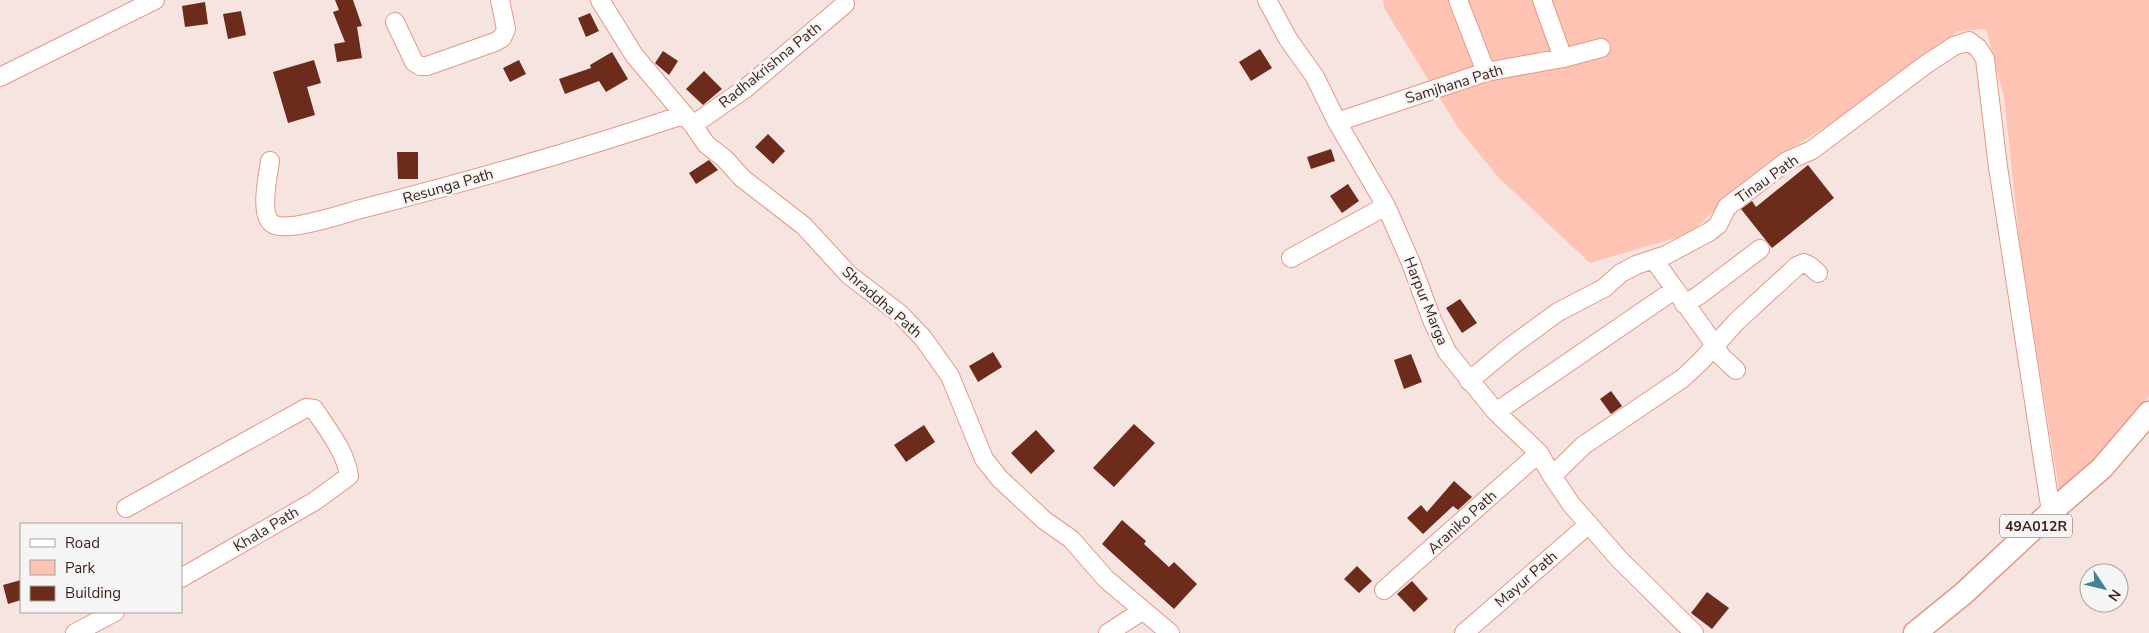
<svg xmlns="http://www.w3.org/2000/svg" width="2149" height="633" font-family="'Nunito Sans',sans-serif">
<style>
.green{fill:#fec3b3}
.building{fill:#6c2b1b}
.lines{fill:none;stroke-linecap:round;stroke-linejoin:round}
.minor-casing{stroke:#e59885;stroke-width:20}
.major-casing{stroke:#e59885;stroke-width:25}
.minor{stroke:#fff;stroke-width:18}
.major{stroke:#fff;stroke-width:22}
.labels{text-anchor:middle;stroke-width:5;stroke-linejoin:round;paint-order:stroke}
.shield{fill:#f5f5f5;stroke:#745f5a;stroke-width:1}
.shield-label{font-size:14px;font-weight:bold;fill:#3d1f18}
.street-label{font-size:15px;fill:#3d1f18;stroke:#f5f5f5}
</style>
<rect width="100%" height="100%" fill="#f5e4e0"/>
<path class="green" d="M1383 0H2149V397L2111 444 2059 489 2021 254 2004 97 1986 29 1958 31 1932 53 1855 109 1767 163 1689 234 1590 263 1498 177 1459 129 1384 8Z"/>
<path class="building" d="M335 0H353L362 26 357 27 362 58 337 62 334 44 345 42 333 12 339 10Z
M205 2 208 24 185 27 182 6Z
M241 11 246 35 228 39 223 14Z
M590 13 599 31 586 37 578 18Z
M1260 49 1272 68 1251 81 1239 62Z
M663 51 678 61 669 75 655 63Z
M612 52 628 79 606 92 599 81 565 94 559 79 591 68 590 65Z
M314 60 321 83 307 87 315 115 288 123 273 72Z
M519 60 526 74 510 82 503 68Z
M704 71 722 89 703 105 686 89Z
M768 134 785 151 773 164 755 147Z
M1331 149 1335 161 1311 169 1307 157Z
M397 152H418V179H398Z
M709 160 718 170 696 184 689 173Z
M1808 165 1834 198 1772 248 1741 209 1752 201 1756 207Z
M1348 184 1359 201 1342 213 1330 196Z
M1460 299 1477 323 1462 333 1446 308Z
M993 352 1002 367 978 382 969 366Z
M1411 354 1422 382 1404 389 1394 360Z
M1611 391 1622 406 1611 414 1600 399Z
M1134 424 1155 443 1114 487 1093 468Z
M924 425 935 442 906 462 894 445Z
M1036 430 1055 451 1031 474 1011 453Z
M1454 481 1472 497 1458 510 1453 506 1423 534 1407 518 1421 505 1427 512Z
M1122 520 1146 541 1144 544 1169 567 1174 562 1197 584 1174 609 1102 544Z
M1357 566 1372 581 1359 593 1344 579Z
M21 580V600L8 604 3 585Z
M1412 581 1428 599 1414 612 1397 594Z
M1707 592 1729 608 1712 629 1691 613Z"/>
<g class="lines">
<g class="minor-casing">
<path id="minor" d="M600 0 634 55 693 125 706 144 725 159 742 178 804 226 849 275 900 314 923 338 950 376 984 459 1000 479 1044 520 1071 539 1106 579 1170 633
M1267 0 1288 39 1315 77 1337 122 1386 206 1411 263 1432 320 1447 352 1496 412 1539 453 1552 476 1571 504 1619 559 1694 633
M1458 0 1486 72
M1542 0 1563 58
M395 22 414 62 420 66H427L495 42 502 38 506 29 500 0
M0 77 155 0
M1337 122 1486 72 1563 58 1601 48
M693 125 746 88 845 4
M270 161C268 176 258 219 275 225 290 231 340 215 357 210 467 182 576 151 683 115
M1291 258 1386 206
M1654 260 1710 338 1721 356 1736 370
M1684 304 1698 296 1760 249
M1469 381 1510 347 1558 312 1604 288 1621 273 1636 265 1666 255 1709 232 1718 225 1727 207 1787 161 1812 150 1925 65 1954 46 1969 41 1978 48 1985 59 1998 167 2051 512
M1496 412 1674 290
M1552 476 1584 445 1683 378 1701 361 1736 322 1797 266 1804 263 1810 266 1818 273
M126 508 306 408 314 409C327 429 346 452 349 476L315 501 181 578
M1384 590 1539 453
M75 633 115 612
M1108 633 1142 611
M1464 633 1589 524"/>
</g>
<g class="major-casing">
<path id="major" d="M1915 633 1963 594 2051 512 2102 468 2149 413"/>
</g>
<use href="#minor" class="minor"/>
<use href="#major" class="major"/>
</g>
<g class="labels">
<rect class="shield" x="2000" y="514.5" width="72" height="23" rx="4"/>
<g class="shield-label">
<text x="2036" y="531">49A012R</text>
</g>
<g class="street-label">
<text transform="translate(770 65) rotate(-39)" y="5">Radhakrishna Path</text>
<text transform="translate(1454 84) rotate(-17)" y="5">Samjhana Path</text>
<text transform="translate(1767 179) rotate(-35)" y="5">Tinau Path</text>
<text transform="translate(448 186) rotate(-16)" y="5">Resunga Path</text>
<text transform="translate(1426 301) rotate(68)" y="5">Harpur Marga</text>
<text transform="translate(882 302) rotate(41)" y="5">Shraddha Path</text>
<text transform="translate(1462 522) rotate(-42)" y="5">Araniko Path</text>
<text transform="translate(266 529) rotate(-31)" y="5">Khala Path</text>
<text transform="translate(1526 579) rotate(-41)" y="5">Mayur Path</text>
</g>
</g>
<rect x="20" y="523" width="162" height="90" fill="#f5f5f5" stroke="#ab9f9d"/>
<rect x="30" y="539" width="25" height="8" fill="#ffffff" stroke="#ab9f9d"/>
<text x="65" y="548" font-size="15" fill="#3d1f18">Road</text>
<rect x="30" y="560" width="25" height="15" fill="#fec3b3" stroke="#ab9f9d"/>
<text x="65" y="573" font-size="15" fill="#3d1f18">Park</text>
<rect x="30" y="586" width="25" height="15" fill="#6c2b1b" stroke="#ab9f9d"/>
<text x="65" y="598" font-size="15" fill="#3d1f18">Building</text>
<g transform="translate(2104 588) rotate(125)"><circle r="24" fill="#f5f5f5" stroke="#ab9f9d"/>
<path d="M0-4L9 19L0 12L-9 19Z" fill="#418494"/>
<text y="-8" font-size="14" font-weight="bold" text-anchor="middle" fill="#3d1f18">N</text>
</g>
</svg>
